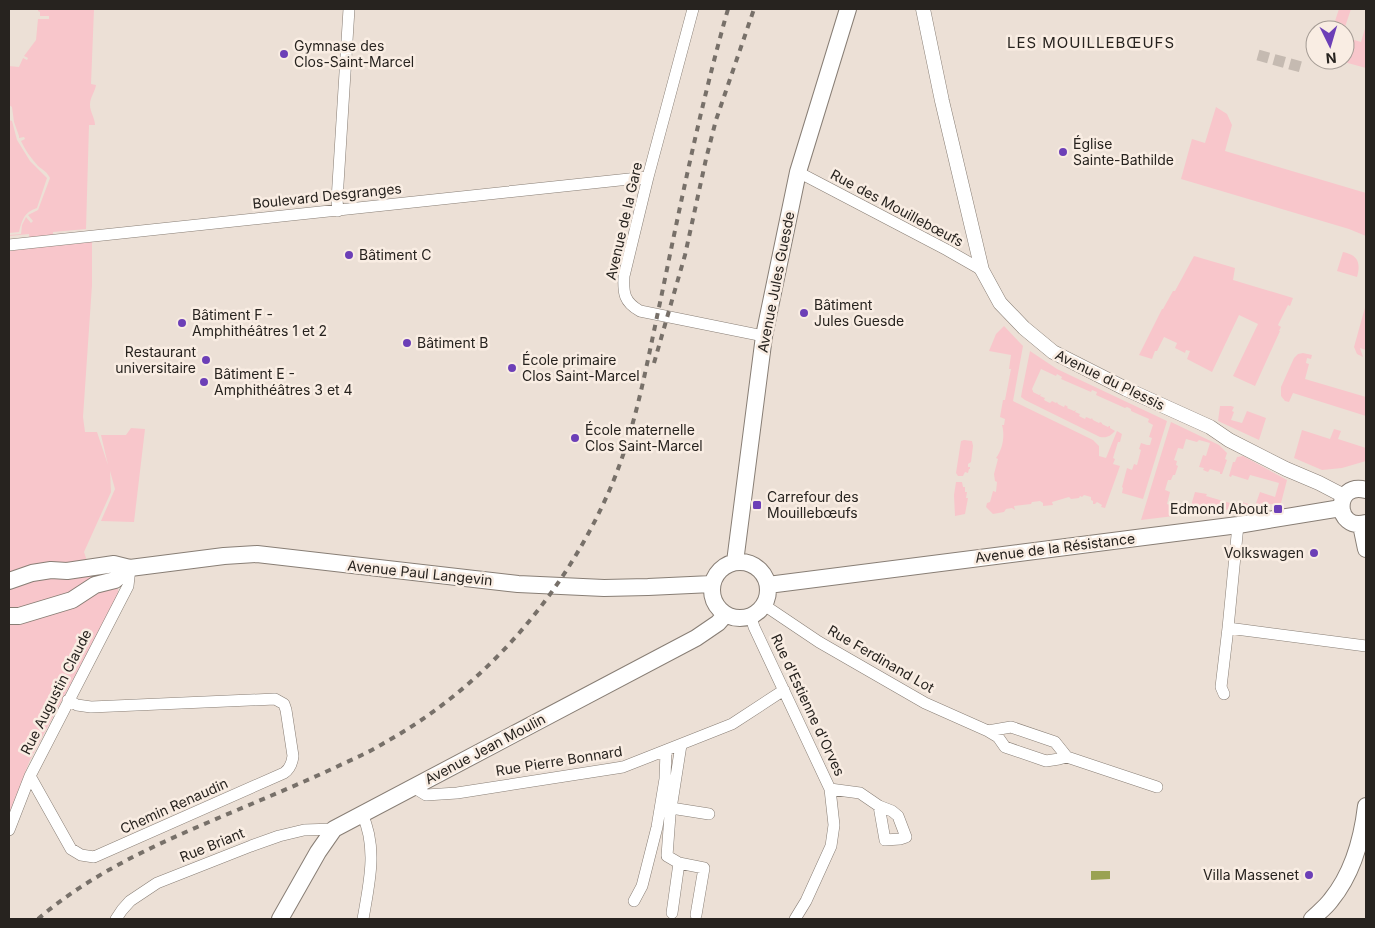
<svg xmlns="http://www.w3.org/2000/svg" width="1375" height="928" font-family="Inter,sans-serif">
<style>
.green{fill:#f8c6cb}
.water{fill:#9aa252}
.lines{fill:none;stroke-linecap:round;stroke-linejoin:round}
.minor-tunnel{stroke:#c5bab1;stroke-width:11;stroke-dasharray:11 5.5;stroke-linecap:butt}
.minor-casing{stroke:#887e75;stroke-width:12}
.tertiary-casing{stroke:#887e75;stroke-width:15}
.secondary-casing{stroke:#887e75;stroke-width:18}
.minor{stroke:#fff;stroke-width:11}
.tertiary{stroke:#fff;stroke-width:14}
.secondary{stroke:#fff;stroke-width:16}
.rail{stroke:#777069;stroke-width:4;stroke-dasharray:6 6;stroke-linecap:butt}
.poi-dot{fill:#6c3fb7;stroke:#f9ede3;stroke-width:2}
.labels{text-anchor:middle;stroke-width:5;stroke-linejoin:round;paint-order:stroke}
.poi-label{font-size:14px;fill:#27231f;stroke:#f9ede3;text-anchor:start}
.street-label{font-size:14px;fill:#27231f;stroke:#f9ede3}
.neighbourhood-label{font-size:15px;letter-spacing:1px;fill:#27231f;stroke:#f9ede3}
</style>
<rect width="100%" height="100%" fill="#ece0d6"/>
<path class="green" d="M38 9H94L91 84 96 85C95 92 90 97 90 105 90 112 95 118 95 125H89L86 229 53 232 54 246 92 242V285L83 417 85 432H97L108 465 101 435H126L131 428 145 429 134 522 101 521 115 489 110 471 111 492 84 552 87 561 9 578V251L30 248 29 234 9 236V235L21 234 22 225 26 217 31 223 33 221 28 215 38 210 50 178C47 172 43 170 38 166 31 158 25 150 21 141L25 139 24 137 19 138V136L14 122 12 107 9 105V66L19 67 23 58 27 60 28 58 24 56 36 40 38 19H49V16H40V12L38 11Z
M1339 9H1351L1344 30H1332Z
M1366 25V68L1337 60H1345V35L1351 37V39L1361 42Z
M1216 107 1227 114 1232 125 1225 151 1366 193V236L1349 229 1181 179 1192 139 1205 143Z
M9 120 12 121 17 140 30 161 47 178 37 208C24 212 22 220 19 232L9 233Z
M1343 252C1358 255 1361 263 1357 277L1337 271Z
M1194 256 1235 268 1233 280 1293 298 1290 306 1288 305 1278 325 1281 327 1279 331H1280L1255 386 1233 376 1258 324 1239 315 1212 372 1187 359 1190 351 1186 350 1185 353 1175 348 1177 343 1164 337 1157 351H1155L1152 359 1139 355 1162 309H1163L1173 291H1175Z
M1366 304V350L1360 348 1363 357 1357 354 1354 347Z
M1004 326 1023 346 1013 401 1093 440 1099 446V456L1106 458 1117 431 1122 434 1120 442H1118L1113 458 1115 459 1113 464 1120 466 1105 508 1101 507 1102 505 1097 502 1095 504H1093V501L1091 500V497L1084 495 1082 497 1080 496 1079 498 1071 499 1069 497 1052 502 1053 505 1043 506V503L1040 501 1032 502 1031 504 1014 506 1015 510 1012 508 1006 509 1004 512 993 514 986 507 987 503 990 502 993 491 996 492 997 482 995 481 994 474 998 459 996 458C1003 449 1005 435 1002 425H1004L1005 419 1000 417 1003 400H1005L1011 369H1009L1011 355 989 351 996 334Z
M1030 351 1057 369 1167 421 1143 499 1122 493 1123 488 1122 487 1127 468 1132 470 1134 464 1137 465 1141 450 1139 449 1141 443 1147 445H1150L1152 438 1149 437 1153 425 1148 422 1149 419 1131 411V409L1127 407 1125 408 1096 395 1097 392 1092 390 1091 392 1061 379 1062 377 1057 374 1056 376 1041 369 1032 389 1033 391V392L1039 395 1041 394 1040 396 1045 398 1044 400 1050 403 1052 401 1056 403 1057 402 1058 404 1064 407 1065 405 1068 407 1067 408 1074 411 1076 410 1075 412 1080 414 1079 416 1085 419 1086 417 1091 419 1092 418 1093 420 1099 423 1100 422 1102 423V424L1108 427 1109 426H1110V428L1115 431C1110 436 1108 438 1100 437L1025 400 1021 397 1022 391Z
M1303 353 1312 355 1311 359 1307 358 1306 363 1309 364 1305 379 1366 397V416L1293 393 1289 402 1285 401 1281 396V387L1294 358 1298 354Z
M1220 406H1231L1234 407 1232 411 1234 412 1231 420 1242 423 1247 411 1266 418 1259 440 1218 421Z
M1171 422 1219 445 1227 453 1225 459 1227 460 1222 474H1220V472L1210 469 1208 472 1203 470 1204 468 1199 467 1203 455 1206 456 1210 443 1199 440 1197 442 1186 439 1183 449 1178 448 1174 460 1177 461 1176 465 1178 466 1175 475H1173L1171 480H1168L1165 490 1170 492 1167 504 1186 510 1187 508 1190 509 1195 492 1207 494 1206 496 1230 503 1231 502 1241 505 1242 502 1255 506 1260 492 1275 497 1279 483 1250 475 1248 480 1232 475 1231 477 1229 476 1233 462H1235L1237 457 1243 456 1287 480 1281 503 1141 520Z
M1334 429 1341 431 1338 439 1366 448V461L1342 468 1322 470 1294 458 1302 430 1330 439Z
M964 440 972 441 973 446 971 462 968 464V467H970V469H969L968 473 965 472 963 476H958L956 473 961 441Z
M956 482H962L963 487H965V492H967L966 498H968L965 514 955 516 954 495Z
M110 571 113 573 73 594 9 611V586L50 575Z
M116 587 118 589V595L30 760 9 814V620L93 590Z"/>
<path class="water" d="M1091 871H1110V879L1091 880Z"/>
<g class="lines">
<path class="minor-tunnel" d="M1258 55 1301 67"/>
<g class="minor-casing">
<path id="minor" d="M693 9 648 177 624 276C623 293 624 302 640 311L764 336
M798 172 947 250 982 270
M338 211 337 200 349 9
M9 245 648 177
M1238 525 1228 628 1366 646
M764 605 819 642 925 703 988 731 998 737 1005 747 1046 761 1059 759 1067 757
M751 617 754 627 830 789 834 825 831 846 806 901 795 919
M1224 694 1221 687 1228 628
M988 731 1011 727 1055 742 1067 757 1157 787
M30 776 71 849 81 855 94 857 284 773C290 769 292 764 293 756L286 710 284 704 275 699 91 707 77 705 68 700
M413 787 426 795 457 793 623 767 732 724 784 690
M830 789 860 793 879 806 892 811 898 816 906 837 900 839 885 840 879 806
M671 808 709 814
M362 814C378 848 369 884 363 919
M9 830 30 776 128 586 130 568
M679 863 704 868 696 915
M634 901 642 886 657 827 665 779 666 751
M672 913 679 863 667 856 670 815 681 745
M116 919 122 910 130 901 157 883 251 846 279 836 304 830 334 829"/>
</g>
<g class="tertiary-casing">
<path id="tertiary" d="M923 9 942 101 982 270 1000 303 1024 328 1053 352 1126 389 1210 427 1229 440 1286 469 1319 483 1344 496"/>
</g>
<g class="secondary-casing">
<path id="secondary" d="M1366 490C1333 481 1334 532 1366 523
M1361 525 1366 549
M712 590a28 28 0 1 1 56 0a28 28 0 1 1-56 0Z
M735 562 764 336 798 172 848 9
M9 581 32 573 51 570 67 571 114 564 130 568 224 556 257 554 518 584 604 588 648 587 712 584
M768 585 1238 525 1341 508
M9 616H19L72 600 95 585 115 580 130 568
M280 919 318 852 334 829 696 638 718 623 725 615
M1312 919C1318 913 1326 907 1331 900 1353 873 1362 840 1366 806"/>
</g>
<use href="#minor" class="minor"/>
<use href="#tertiary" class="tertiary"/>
<use href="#secondary" class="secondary"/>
<path class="rail" d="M654 363 685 255 706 159 716 120 754 9
M38 919C88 876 148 848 209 822 251 804 293 787 334 768 351 760 368 753 384 743 485 687 564 595 610 489 636 429 647 362 661 298 681 201 701 104 728 9"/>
</g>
<g class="poi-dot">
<circle cx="284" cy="54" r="5"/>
<circle cx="1063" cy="152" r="5"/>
<circle cx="349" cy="255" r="5"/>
<circle cx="804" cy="313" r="5"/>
<circle cx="182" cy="323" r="5"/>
<circle cx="407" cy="343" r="5"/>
<circle cx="206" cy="360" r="5"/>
<circle cx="512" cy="368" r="5"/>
<circle cx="204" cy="382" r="5"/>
<circle cx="575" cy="438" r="5"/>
<rect x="752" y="500" width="10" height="10" rx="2.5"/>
<rect x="1273" y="504" width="10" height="10" rx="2.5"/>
<circle cx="1314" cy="553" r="5"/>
<circle cx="1309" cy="875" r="5"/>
</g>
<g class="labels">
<g class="poi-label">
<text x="294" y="51">Gymnase des<tspan x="294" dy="16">Clos-Saint-Marcel</tspan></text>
<text x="1073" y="149">Église<tspan x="1073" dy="16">Sainte-Bathilde</tspan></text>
<text x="359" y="260">Bâtiment C</text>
<text x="814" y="310">Bâtiment<tspan x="814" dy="16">Jules Guesde</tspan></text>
<text x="192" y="320">Bâtiment F -<tspan x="192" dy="16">Amphithéâtres 1 et 2</tspan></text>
<text x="417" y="348">Bâtiment B</text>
<text x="196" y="357" text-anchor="end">Restaurant<tspan x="196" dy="16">universitaire</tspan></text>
<text x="522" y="365">École primaire<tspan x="522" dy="16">Clos Saint-Marcel</tspan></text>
<text x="214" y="379">Bâtiment E -<tspan x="214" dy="16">Amphithéâtres 3 et 4</tspan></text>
<text x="585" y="435">École maternelle<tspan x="585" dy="16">Clos Saint-Marcel</tspan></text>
<text x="767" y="502">Carrefour des<tspan x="767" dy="16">Mouillebœufs</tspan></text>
<text x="1268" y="514" text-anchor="end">Edmond About</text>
<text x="1304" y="558" text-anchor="end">Volkswagen</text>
<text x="1299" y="880" text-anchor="end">Villa Massenet</text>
</g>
<g class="street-label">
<text transform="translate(327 196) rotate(-6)" y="5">Boulevard Desgranges</text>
<text transform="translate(897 208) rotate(28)" y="5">Rue des Mouillebœufs</text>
<text transform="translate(624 221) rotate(-77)" y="5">Avenue de la Gare</text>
<text transform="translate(776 282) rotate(-79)" y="5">Avenue Jules Guesde</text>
<text transform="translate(1110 380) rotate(26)" y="5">Avenue du Plessis</text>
<text transform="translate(1055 548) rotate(-7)" y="5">Avenue de la Résistance</text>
<text transform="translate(420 573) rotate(6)" y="5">Avenue Paul Langevin</text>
<text transform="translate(881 659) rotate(30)" y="5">Rue Ferdinand Lot</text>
<text transform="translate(56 692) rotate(-63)" y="5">Rue Augustin Claude</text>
<text transform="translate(808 705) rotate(65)" y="5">Rue d'Estienne d'Orves</text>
<text transform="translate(485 749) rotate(-28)" y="5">Avenue Jean Moulin</text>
<text transform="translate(559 761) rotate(-9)" y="5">Rue Pierre Bonnard</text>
<text transform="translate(174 806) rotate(-24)" y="5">Chemin Renaudin</text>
<text transform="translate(212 845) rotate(-22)" y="5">Rue Briant</text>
</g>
<g class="neighbourhood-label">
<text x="1091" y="48">LES MOUILLEBŒUFS</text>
</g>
</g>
<rect width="1375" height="928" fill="none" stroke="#27231f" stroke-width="20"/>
<g transform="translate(1330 45) rotate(175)"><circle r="24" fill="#f9ede3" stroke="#a59c95"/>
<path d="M0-4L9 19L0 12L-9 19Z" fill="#6c3fb7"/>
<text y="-8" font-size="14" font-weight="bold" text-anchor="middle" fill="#27231f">N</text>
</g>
</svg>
